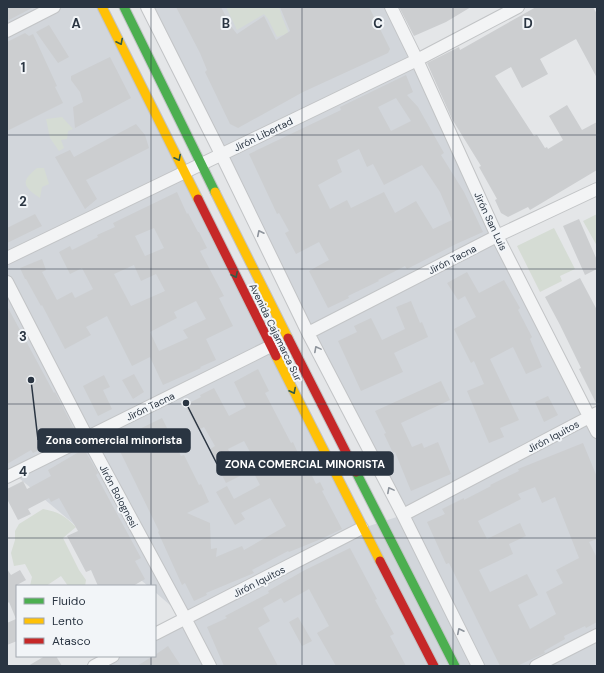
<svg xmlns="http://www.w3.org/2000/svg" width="604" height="673" font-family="'DM Sans',sans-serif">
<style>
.built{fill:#d2d6db}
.green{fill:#d5dcd4}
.building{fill:#ccced0;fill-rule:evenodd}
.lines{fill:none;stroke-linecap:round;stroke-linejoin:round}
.street-casing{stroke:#c2c4c6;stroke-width:14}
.fast-casing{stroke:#c2c4c6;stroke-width:11}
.slow-casing{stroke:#c2c4c6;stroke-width:11}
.jam-casing{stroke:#c2c4c6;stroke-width:11}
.street{stroke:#f3f4f5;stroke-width:12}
.fast{stroke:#4caf50;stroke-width:9}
.slow{stroke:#ffc107;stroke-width:9}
.jam{stroke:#c62828;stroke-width:9}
.oneway{stroke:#345a46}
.oneway2{stroke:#8e949c}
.grid{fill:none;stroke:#2a3542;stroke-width:1;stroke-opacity:0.55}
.labels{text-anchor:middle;stroke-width:4;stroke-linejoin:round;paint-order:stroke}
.street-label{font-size:10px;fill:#2a3542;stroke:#f2f5f8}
.grid-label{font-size:13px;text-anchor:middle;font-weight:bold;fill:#2a3542;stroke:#f2f5f8;stroke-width:4;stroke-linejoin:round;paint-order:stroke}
.leader{fill:none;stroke:#2a3542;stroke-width:1.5}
.callout-dot{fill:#2a3542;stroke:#f2f5f8;stroke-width:1.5}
.callout{fill:#2a3542;stroke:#2a3542;stroke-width:1.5}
.callout-label{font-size:11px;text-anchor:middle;font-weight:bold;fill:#fff}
</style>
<rect width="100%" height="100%" fill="#e4e6e8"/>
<path class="built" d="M7 7H102L363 528 403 515 150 7H389L597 434V666H96L116 656H155V636L185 618 155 592V586H148L7 468Z"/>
<path class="green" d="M226 7H279L282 17 292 41 294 55 283 35 277 37 268 19 264 14 237 30Z
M62 117 73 129 68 131 67 139 61 140 64 148 59 151 50 138 46 119Z
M37 168H44L49 184 42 187 40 198C23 186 20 182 37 168Z
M597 214V246L583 221Z
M554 228 575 269 560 276 562 281 540 292 517 246Z
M43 509C59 512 65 516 76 527L63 538 79 570 86 580 85 586H68L61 576 46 586H30L32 577 25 564 14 566 11 553 15 540V531L19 524Z"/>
<path class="building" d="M7 7H34L7 21Z
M176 7H221L230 25 237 34 264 16 276 40 290 31 280 7H369L390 49 388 53 303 92 238 128 230 124 205 72 207 70 200 53Z
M399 7H471L446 22 414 36Z
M536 7H593L597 14V78L576 39 540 59 548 74 522 88 511 67 495 76 534 136 537 135 545 148 547 147 548 149 563 140 549 116 567 105 582 130 597 122V170L530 210 528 207 508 217 501 213 495 200 497 199 479 167 481 166 452 119 427 63 459 47 460 50Z
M49 25 69 57 58 63 36 32Z
M25 33 29 36 33 34 57 86 55 87 63 103 7 131V42Z
M110 57 131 98 75 128 73 107 83 102 80 92 71 80V76Z
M406 75 413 92 407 95 418 107 444 153 441 155 464 192 483 232 456 244 407 269 405 266 378 280 379 281 348 296 349 298 328 308 309 271 329 260 319 242 296 254 285 233 289 231 279 213 277 214 249 154 341 110 340 107ZM396 98 411 121 391 131 378 107ZM359 149 367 167 373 164 384 185 422 165 440 192 452 220 433 229 416 201 395 213 384 192 351 208 347 200 330 209 318 185 342 172 337 160Z
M136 124 145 135 149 148 86 180 97 199 85 209 55 157 70 150 74 157Z
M177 192 187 214 188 213 198 232H199L207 248 200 251 224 296 219 298 233 326 206 339 216 360 200 367 201 368 163 385 150 357 132 366 107 316 86 327 91 335 65 349 42 305 41 306 26 279H25L20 268 42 259 46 270 42 272 57 300 72 292 75 298 93 289 82 268 70 274 59 252 70 246 72 250 98 237 97 235 115 227 113 223ZM154 228 164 248 145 256 135 236ZM134 265 141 281 156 274 165 291 131 306 114 274ZM196 301 206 319 183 330 188 338 159 351 150 332 177 318 174 312Z
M35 214 42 226 7 243V228Z
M579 219 597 260V269L585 275 563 226Z
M467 272 479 293 504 280 520 308 518 310 532 337 530 339 542 367 526 374 513 347 490 359 519 420 500 428 504 437 489 443 467 391 484 384 474 361 471 363 454 329 476 317 465 296 458 300 447 283Z
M580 278 597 310V405L579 369 581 368 560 325 545 297Z
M411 301 420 323 422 322 428 337 394 353 403 372 361 391 338 341 357 332 354 326 371 318 382 340 405 329 396 307Z
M7 306 54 393 55 392 74 429 42 446 43 448 33 453 31 450 7 464Z
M258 369 269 391 265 393 291 443 293 442 302 462 305 461 316 484 320 482 324 490 322 491 342 529 321 539 289 552 288 551 252 570 254 573 206 593 207 595 194 601 185 583 182 585 158 532 159 531 115 441 162 418 181 456 184 455 199 485 201 484 209 502 187 513 210 523 211 549 217 548 216 557 242 546 244 550 286 526 270 498 241 513 245 519 235 525 216 492 227 486 234 499 260 485 250 466 256 463 244 441 228 449 242 475 226 483 209 450 215 446 204 427 198 430 185 405 201 397 200 395 214 388 229 416 246 407 234 382Z
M134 374 144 392 133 399 122 380Z
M104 375 110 387 103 390 112 409 98 416 83 386Z
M441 381 450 400 401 423 412 447 422 443 424 448 438 442 451 474 411 491 395 452 393 453 384 434 386 433 375 411Z
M548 396 558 415 544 422 535 402Z
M583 443 597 477V539L589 542 597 558V622L586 628 585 626 564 636 565 639 544 651 545 653 517 666H500L449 563 446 564 427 522 445 514 442 509 464 498V500L491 486 490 485 519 471 518 469ZM535 487 542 503 555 497 579 558 556 570 563 583 546 592 556 614 530 629 518 605 538 595 527 574 490 592 479 570 513 554 509 544 526 536 520 523 487 539 478 521 521 499 518 494Z
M84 449 98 473 96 475 141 558 135 561 145 579 133 586H98L91 570 86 572 67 536 78 531 59 498 51 502 49 498 28 509 31 514 18 520 7 499V489L23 481 27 489 51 476 48 470Z
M350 548 377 599 375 600 394 634 390 636 406 666H336L317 633 329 626 309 589 284 603 281 598 263 608 270 621 258 628 278 666H224L207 627 227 618 225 616 269 593 268 591 305 570Z
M7 569 11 575 20 570 26 580 17 585V641L7 645V623L16 619 9 602 7 604Z
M298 617 312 641 302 646 289 622Z
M168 646 181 666H137L153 656H155V655Z
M45 656H56L62 666H28Z"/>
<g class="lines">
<g class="street-casing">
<path id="street" d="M147 7 221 154 308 333 403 515 478 666
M391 7 417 60 497 236 597 432
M7 31 54 7
M7 258 417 60 518 7
M7 282 87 437 185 618 210 666
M308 333 497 236 597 189
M7 477 271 346
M403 515 597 413
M155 634 362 528
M94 666 113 656
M536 666 597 635"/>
</g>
<g class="fast-casing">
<path id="fast" d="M124 7 215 192
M356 472 455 666"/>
</g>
<g class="slow-casing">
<path id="slow" d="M102 7 198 199
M215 192 288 338
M276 356 380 561"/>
</g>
<g class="jam-casing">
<path id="jam" d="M198 199 276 356
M288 338 356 472
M380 561 434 666"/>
</g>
<use href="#street" class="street"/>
<use href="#fast" class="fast"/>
<use href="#slow" class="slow"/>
<use href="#jam" class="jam"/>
</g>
<defs><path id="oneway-chevron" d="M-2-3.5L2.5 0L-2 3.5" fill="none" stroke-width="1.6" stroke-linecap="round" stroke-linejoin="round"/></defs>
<g class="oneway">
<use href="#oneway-chevron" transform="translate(120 42) rotate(63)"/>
<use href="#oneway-chevron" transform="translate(178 158) rotate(63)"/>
<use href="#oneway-chevron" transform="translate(235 275) rotate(64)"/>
<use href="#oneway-chevron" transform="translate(293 391) rotate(63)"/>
</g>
<g class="oneway2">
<use href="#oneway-chevron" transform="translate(260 233) rotate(-116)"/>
<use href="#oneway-chevron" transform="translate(317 349) rotate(-118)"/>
<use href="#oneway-chevron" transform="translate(390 490) rotate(-118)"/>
<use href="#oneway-chevron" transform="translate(460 631) rotate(-116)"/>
</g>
<path class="grid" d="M151 7V586M302 7V666M453 7V666M7 135H597M7 269H597M7 404H597M7 538H597M151 656V666"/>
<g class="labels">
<g class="street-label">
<text transform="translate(263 134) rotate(-26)" y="4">Jirón Libertad</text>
<text transform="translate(491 221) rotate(65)" y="4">Jirón San Luis</text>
<text transform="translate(452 259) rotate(-27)" y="4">Jirón Tacna</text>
<text transform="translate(276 332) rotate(64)" y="4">Avenida Cajamarca Sur</text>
<text transform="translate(150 406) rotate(-26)" y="4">Jirón Tacna</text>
<text transform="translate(553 436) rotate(-28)" y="4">Jirón Iquitos</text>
<text transform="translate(119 496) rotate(62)" y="4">Jirón Bolognesi</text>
<text transform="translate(259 581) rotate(-27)" y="4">Jirón Iquitos</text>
</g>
</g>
<g class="grid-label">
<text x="76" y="28">A</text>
<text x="226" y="28">B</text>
<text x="378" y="28">C</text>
<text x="528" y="28">D</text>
<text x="23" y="72">1</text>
<text x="23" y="206">2</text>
<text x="23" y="341">3</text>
<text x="23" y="476">4</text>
</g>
<path class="leader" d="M31 380L38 440M186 403L217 464"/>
<g class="callout-dot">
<circle cx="31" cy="380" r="4"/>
<circle cx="186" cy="403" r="4"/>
</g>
<g class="callout">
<rect x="38" y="429" width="152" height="23" rx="4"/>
<rect x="217" y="452" width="176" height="23" rx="4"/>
</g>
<g class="callout-label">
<text x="114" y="444">Zona comercial minorista</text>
<text x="305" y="468">ZONA COMERCIAL MINORISTA</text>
</g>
<rect width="604" height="673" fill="none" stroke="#2a3542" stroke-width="16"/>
<rect x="16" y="585" width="140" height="72" fill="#f2f5f8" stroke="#a2a8af"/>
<rect x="24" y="598" width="20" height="6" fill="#4caf50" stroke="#a2a8af"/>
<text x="52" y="605" font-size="12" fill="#2a3542">Fluido</text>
<rect x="24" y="618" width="20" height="6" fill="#ffc107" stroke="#a2a8af"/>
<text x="52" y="625" font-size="12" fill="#2a3542">Lento</text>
<rect x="24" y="638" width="20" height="6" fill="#c62828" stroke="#a2a8af"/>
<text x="52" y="645" font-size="12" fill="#2a3542">Atasco</text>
</svg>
